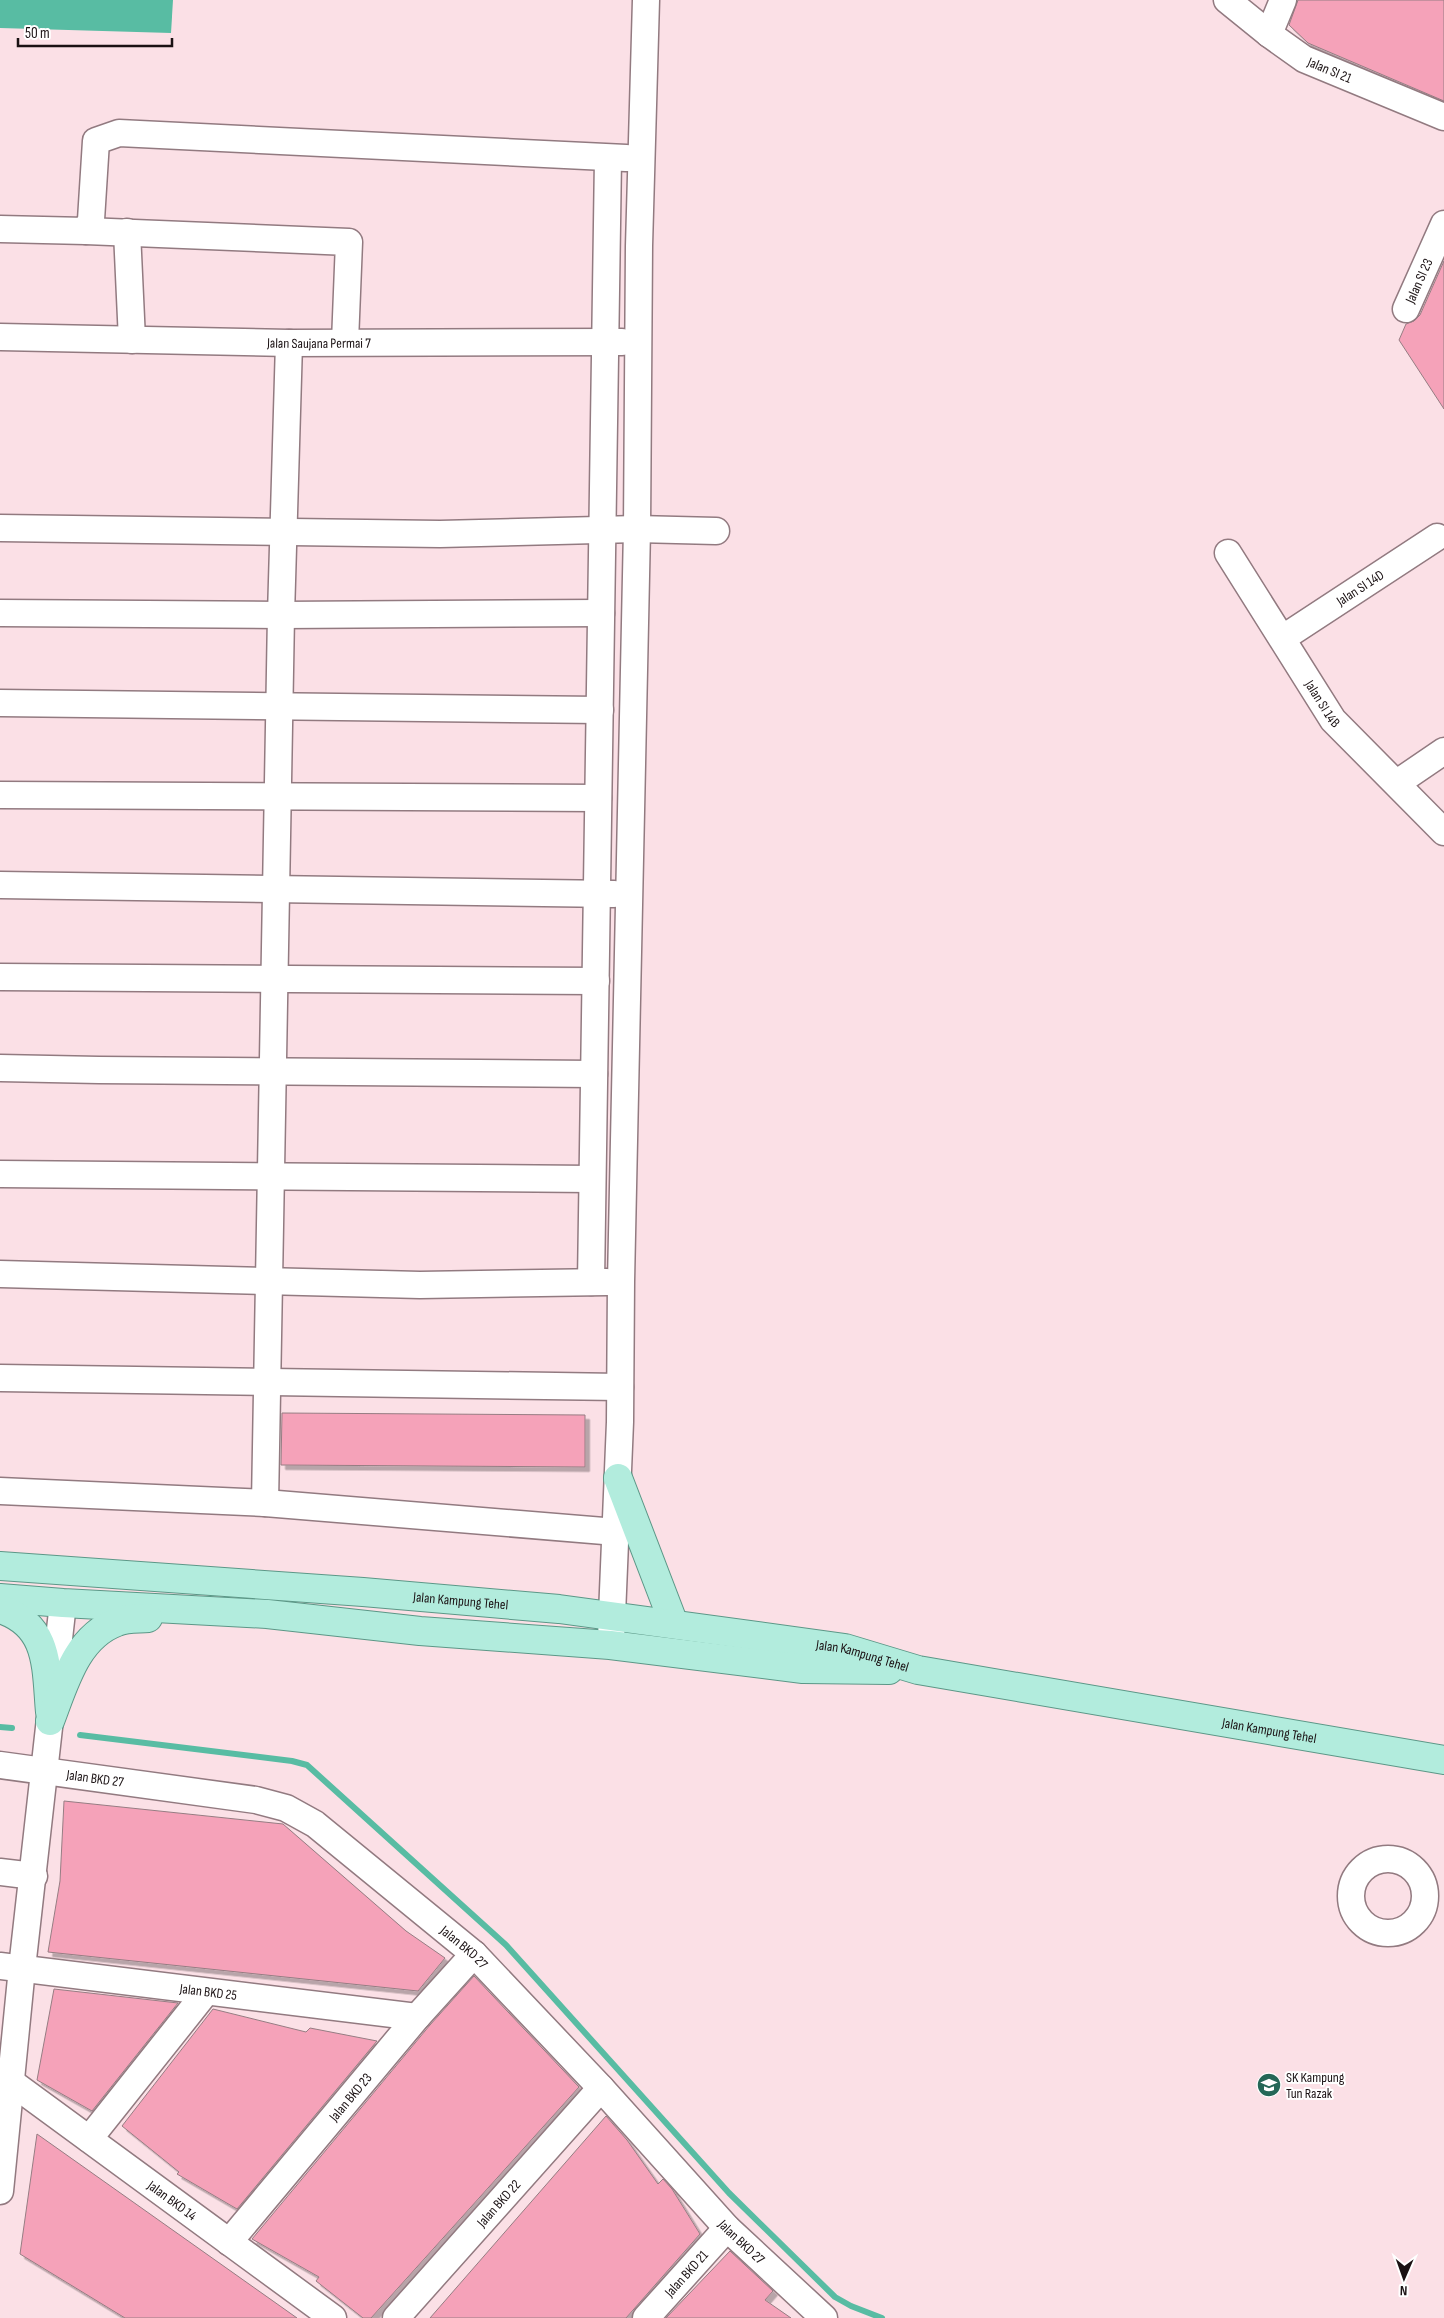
<svg xmlns="http://www.w3.org/2000/svg" width="1444" height="2318" font-family="'Sofia Sans Condensed',sans-serif">
<style>
.water{fill:#58bca3}
.lines{fill:none;stroke-linecap:round;stroke-linejoin:round}
.stream{stroke:#58bca3;stroke-width:6}
.building{fill:#f5a2b9;stroke:#967d83;filter:url(#shadow)}
.minor-casing{stroke:#927a80;stroke-width:29}
.major-casing{stroke:#5c9787;stroke-width:30}
.minor{stroke:#fff;stroke-width:26}
.major{stroke:#b2ecdd;stroke-width:28}
.labels{text-anchor:middle;stroke-width:4;stroke-linejoin:round;paint-order:stroke}
.street-label{font-size:14px;fill:#1a1113;stroke:#fff}
.poi-label{font-size:14px;fill:#1a1113;stroke:#fff;text-anchor:start}
</style>
<defs>
<filter id="shadow"><feDropShadow dx="4.5" dy="4.5" stdDeviation="0" flood-color="#0004"/></filter>
</defs>
<rect width="100%" height="100%" fill="#fbe0e6"/>
<path class="water" d="M0 0H173L171 33 0 28Z"/>
<g class="lines">
<path class="stream" d="M0 1727 12 1728
M80 1735 292 1761 307 1765 506 1945 729 2193 835 2297 851 2306 882 2318"/>
</g>
<path class="building" d="M1298 0H1444V101L1308 43 1289 25Z
M1444 261V409L1399 340 1406 324 1414 321 1420 315Z
M282 1413 585 1415V1467L281 1465Z
M64 1801 283 1824 406 1931 445 1958 418 1991 48 1952 60 1881Z
M474 1976 579 2087 371 2318H363L316 2281 319 2277 252 2239 430 2025Z
M54 1989 178 2003 92 2111 37 2080Z
M213 2009 306 2032 310 2028 377 2041 237 2209 177 2174 179 2172 122 2126Z
M606 2116 627 2140 658 2184 663 2179 672 2189 700 2234 626 2318H430Z
M37 2134 297 2318H125L20 2254Z
M730 2251 773 2291 765 2300 791 2318H666Z"/>
<g class="lines">
<g class="minor-casing">
<g id="minor">
<path id="s1" d="M1227 0 1269 34 1304 59 1444 117"/>
<path d="M1269 34 1283 0"/>
<path d="M0 229 86 231 91 220 96 141 119 133 626 158"/>
<path d="M86 231 349 242 345 342"/>
<path d="M127 232 132 340"/>
<path id="s2" d="M1406 309 1444 224"/>
<path id="s3" d="M0 337 289 343 622 342"/>
<path d="M0 528 440 534 637 529 716 531"/>
<path id="s4" d="M1228 553 1333 720 1444 832"/>
<path d="M0 613 281 615 601 613"/>
<path id="s5" d="M1283 638 1437 537"/>
<path d="M0 703 600 710"/>
<path d="M1397 783 1444 751"/>
<path d="M0 795 598 798"/>
<path d="M0 885 614 894"/>
<path d="M0 977 596 981"/>
<path d="M0 1068 99 1070 594 1074"/>
<path d="M0 1174 592 1179"/>
<path d="M0 1274 420 1285 607 1282"/>
<path d="M591 1282 608 158"/>
<path d="M0 1378 620 1387"/>
<path d="M0 1491 265 1503 616 1532"/>
<path d="M265 1503 281 615 289 343"/>
<path d="M611 1639 620 1422 621 1282 637 529 639 246 646 0"/>
<path id="s6" d="M0 1765 256 1800 286 1808 315 1824 474 1954 601 2088 727 2228 824 2318"/>
<circle cx="1388" cy="1896" r="37"/>
<path d="M0 1872 34 1876"/>
<path id="s7" d="M0 1966 417 2017"/>
<path id="s8" d="M11 2082 333 2318"/>
<path d="M89 2139 206 1992"/>
<path d="M0 2191 22 1968 63 1603"/>
<path id="s9" d="M229 2242 417 2017 474 1954"/>
<path id="s10" d="M396 2318 601 2088"/>
<path id="s11" d="M646 2318 727 2228"/>
</g>
</g>
<g class="major-casing">
<g id="major">
<path d="M618 1478 674 1624"/>
<path id="s12" d="M0 1566 363 1592 559 1609 845 1648 918 1670 1444 1760"/>
<path d="M0 1598 63 1603 267 1614 420 1631 610 1645 803 1669 889 1670"/>
<path d="M0 1609C50 1625 46 1668 50 1712"/>
<path d="M50 1721C64 1685 76 1637 117 1622 126 1618 139 1619 148 1618"/>
</g>
</g>
<use href="#minor" class="minor"/>
<use href="#major" class="major"/>
</g>
<defs>
<g id="school-disc" transform="scale(1.25)"><circle r="9.5" fill="#246757" stroke="#fff"/><path d="M0-5L7-2L0 1L-7-2ZM-4 1L0 2.5L4 1V4Q0 6-4 4Z" fill="#fff"/></g>
</defs>
<g fill-rule="evenodd">
<use href="#school-disc" x="1269" y="2085"/>
</g>
<g class="labels">
<g class="street-label">
<text dy="5" stroke="none"><textPath href="#s1" startOffset="125">Jalan SI 21</textPath></text>
<text dy="5" stroke="none"><textPath href="#s2" startOffset="31">Jalan SI 23</textPath></text>
<text dy="5" stroke="none"><textPath href="#s3" startOffset="319">Jalan Saujana Permai 7</textPath></text>
<text dy="5" stroke="none"><textPath href="#s5" startOffset="92">Jalan SI 14D</textPath></text>
<text dy="5" stroke="none"><textPath href="#s4" startOffset="178">Jalan SI 14B</textPath></text>
<text dy="5" stroke="none"><textPath href="#s12" startOffset="462">Jalan Kampung Tehel</textPath></text>
<text dy="5" stroke="none"><textPath href="#s12" startOffset="868">Jalan Kampung Tehel</textPath></text>
<text dy="5" stroke="none"><textPath href="#s12" startOffset="1282">Jalan Kampung Tehel</textPath></text>
<text dy="5" stroke="none"><textPath href="#s6" startOffset="96">Jalan BKD 27</textPath></text>
<text dy="5" stroke="none"><textPath href="#s6" startOffset="516">Jalan BKD 27</textPath></text>
<text dy="5" stroke="none"><textPath href="#s7" startOffset="210">Jalan BKD 25</textPath></text>
<text dy="5" stroke="none"><textPath href="#s9" startOffset="189">Jalan BKD 23</textPath></text>
<text dy="5" stroke="none"><textPath href="#s8" startOffset="200">Jalan BKD 14</textPath></text>
<text dy="5" stroke="none"><textPath href="#s10" startOffset="154">Jalan BKD 22</textPath></text>
<text dy="5" stroke="none"><textPath href="#s6" startOffset="921">Jalan BKD 27</textPath></text>
<text dy="5" stroke="none"><textPath href="#s11" startOffset="60">Jalan BKD 21</textPath></text>
</g>
<g class="poi-label">
<text x="1286" y="2082">SK Kampung<tspan x="1286" dy="16">Tun Razak</tspan></text>
</g>
</g>
<g transform="translate(1404 2278) rotate(182)" stroke="#ffffff" stroke-width="4" paint-order="stroke">
<path d="M0-4L9 19L0 12L-9 19Z" fill="#1a1113"/>
<text y="-8" font-size="14" font-weight="bold" text-anchor="middle" fill="#1a1113">N</text>
</g>
<path d="M18 38v8h154v-8" fill="none" stroke="#1a1113" stroke-width="2.5"/>
<text x="25" y="38" font-size="15" fill="#1a1113" stroke="#ffffff" stroke-width="4" paint-order="stroke">50 m</text>
</svg>
